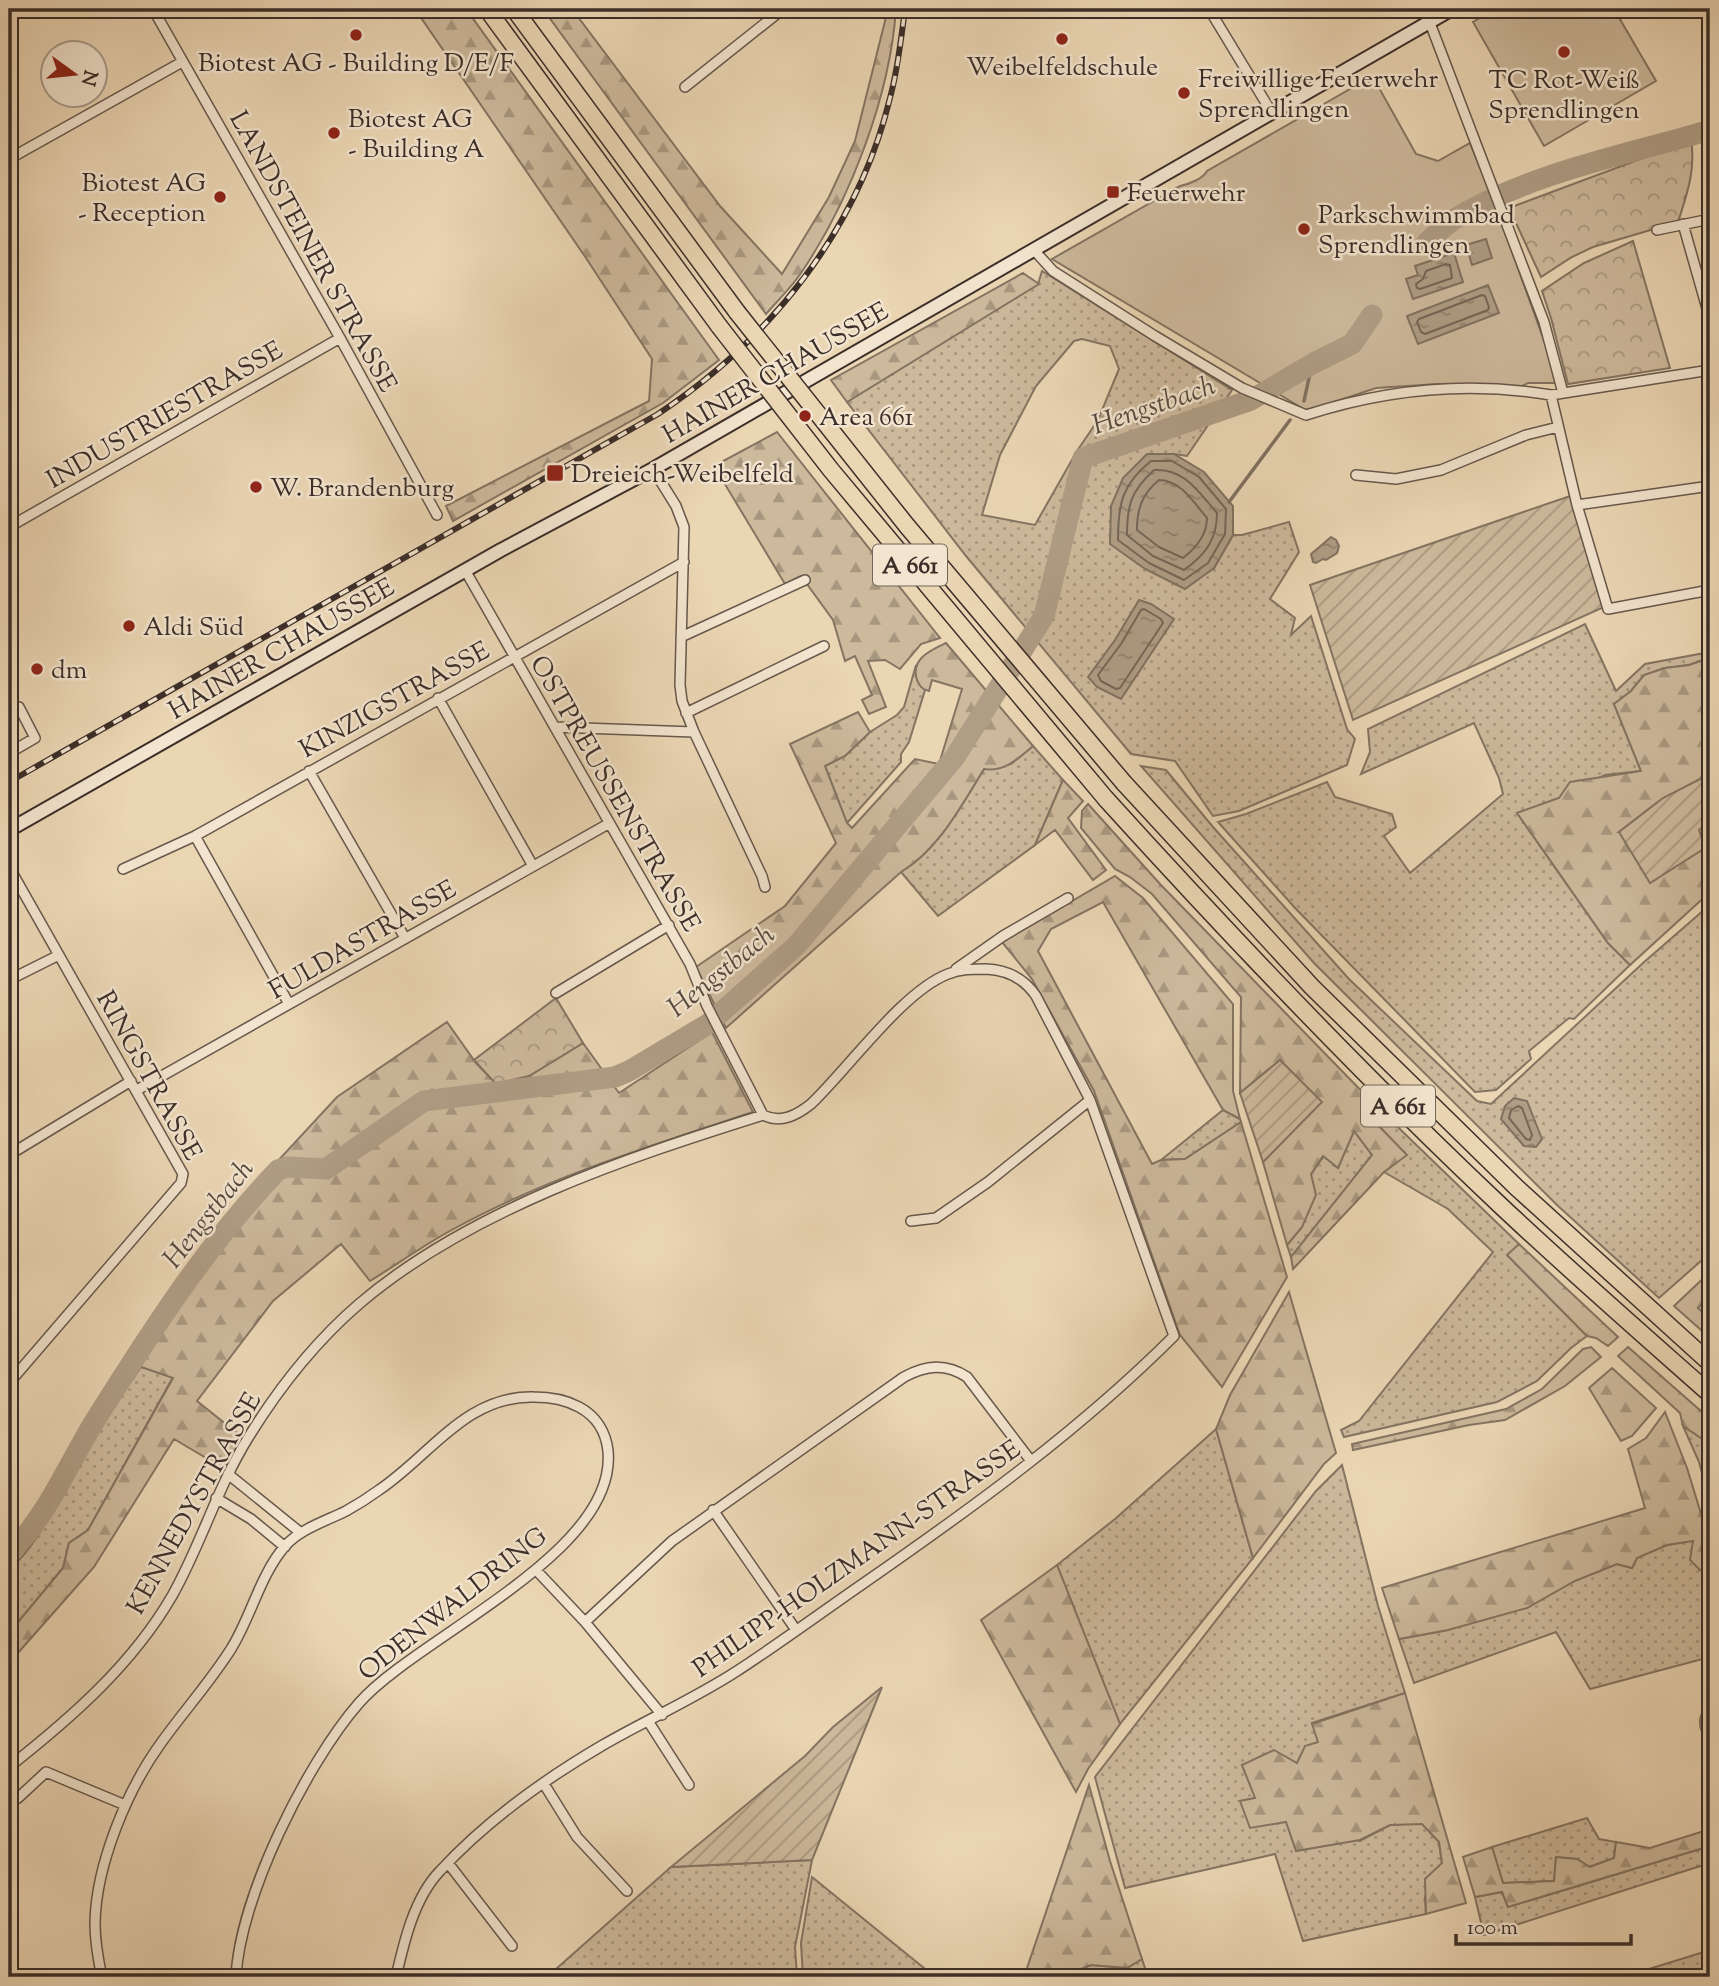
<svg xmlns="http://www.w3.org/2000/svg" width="1719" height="1986" font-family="'Sorts Mill Goudy',serif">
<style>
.grass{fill:url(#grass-dots);stroke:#847462;stroke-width:2;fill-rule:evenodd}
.forest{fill:url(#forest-firs);stroke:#847462;stroke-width:2}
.park{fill:url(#park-crowns);stroke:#847462;stroke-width:2}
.garden{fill:url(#garden-furrows);stroke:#847462;stroke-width:2}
.pitch{fill:#cdb99c;stroke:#847462;stroke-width:2}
.water{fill:url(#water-ripples);stroke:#817160;stroke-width:2}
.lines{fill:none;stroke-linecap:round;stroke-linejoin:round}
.shore{stroke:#756657;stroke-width:2}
.stream{stroke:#817160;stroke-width:3.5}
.river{stroke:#af9d85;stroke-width:21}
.street-casing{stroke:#67584c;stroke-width:12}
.secondary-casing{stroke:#3b2e29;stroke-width:16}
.highway-casing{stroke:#3b2e29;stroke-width:19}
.street{stroke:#f2e4ce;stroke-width:9}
.secondary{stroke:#f2e4ce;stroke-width:12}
.highway{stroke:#ebd6b4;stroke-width:16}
.rail-casing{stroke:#3b2e29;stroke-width:6}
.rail{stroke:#f2e4ce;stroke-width:3.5;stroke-dasharray:10;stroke-linecap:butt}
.highway-bridge-casing{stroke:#3b2e29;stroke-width:19;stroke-linecap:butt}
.highway-bridge{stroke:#ebd6b4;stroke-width:16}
.poi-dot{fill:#8f2418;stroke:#f2e4ce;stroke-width:2.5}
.labels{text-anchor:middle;stroke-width:5;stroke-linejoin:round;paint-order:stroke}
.shield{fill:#f2e4ce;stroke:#72655a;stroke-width:2}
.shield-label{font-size:24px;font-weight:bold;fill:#3b2e29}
.poi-label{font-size:26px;fill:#3b2e29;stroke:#f2e4ce;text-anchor:start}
.street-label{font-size:26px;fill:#3b2e29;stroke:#f2e4ce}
.water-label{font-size:28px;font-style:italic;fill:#584a40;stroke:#f2e4ce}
</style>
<defs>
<pattern id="grass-dots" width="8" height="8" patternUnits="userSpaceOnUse" patternTransform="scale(1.75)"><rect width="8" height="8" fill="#cdb99c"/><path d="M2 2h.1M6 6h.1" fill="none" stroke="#a8977f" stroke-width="1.8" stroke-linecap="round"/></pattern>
<pattern id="forest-firs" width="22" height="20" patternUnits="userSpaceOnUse" patternTransform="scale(1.75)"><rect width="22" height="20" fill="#cdb99c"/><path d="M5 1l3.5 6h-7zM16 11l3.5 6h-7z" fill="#a8977f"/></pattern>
<pattern id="park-crowns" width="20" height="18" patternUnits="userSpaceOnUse" patternTransform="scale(1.75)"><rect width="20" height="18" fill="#cdb99c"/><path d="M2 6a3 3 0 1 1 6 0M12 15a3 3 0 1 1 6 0" fill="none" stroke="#a8977f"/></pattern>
<pattern id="garden-furrows" width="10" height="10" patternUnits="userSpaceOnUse" patternTransform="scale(1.75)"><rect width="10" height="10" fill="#cdb99c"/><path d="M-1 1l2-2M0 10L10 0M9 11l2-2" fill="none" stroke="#a8977f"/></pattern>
<pattern id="water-ripples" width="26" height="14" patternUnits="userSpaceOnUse" patternTransform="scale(1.75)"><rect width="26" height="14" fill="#af9d85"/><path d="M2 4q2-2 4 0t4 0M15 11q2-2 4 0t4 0" fill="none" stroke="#90806d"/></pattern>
</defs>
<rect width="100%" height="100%" fill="#ebd6b4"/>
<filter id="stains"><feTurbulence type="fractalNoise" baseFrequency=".00286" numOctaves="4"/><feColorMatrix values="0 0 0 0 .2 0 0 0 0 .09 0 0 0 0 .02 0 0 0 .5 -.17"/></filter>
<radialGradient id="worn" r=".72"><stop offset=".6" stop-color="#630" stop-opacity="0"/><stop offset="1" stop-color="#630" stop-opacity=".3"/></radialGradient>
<path class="grass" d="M1042 271 1232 390 1187 456 1174 454 1214 568 1233 535H1242L1289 522 1299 552 1270 599 1295 618 1291 635 1311 616 1347 729 1355 739 1347 765 1239 811 1213 816 1175 761 1131 754 966 556 847 402 1038 284ZM1082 339 1110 346 1119 369 1098 420 1077 451 1035 525 982 515 1000 455 1036 386 1074 341Z
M1585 624 1616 691 1645 664 1710 652V658L1689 665 1665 668 1644 675 1631 691 1614 704 1641 771 1605 775 1559 798 1517 813 1608 943 1630 965 1574 1019 1569 1018 1529 1051 1531 1059 1496 1090 1475 1092 1296 909 1218 822 1246 814 1327 782 1335 797 1392 814 1396 827 1384 836 1410 873 1503 794 1499 778 1474 723 1361 774 1370 752 1368 729Z
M916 665C915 676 917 683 925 690L909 742 901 754V762L847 823 825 766 845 756 870 732 897 715 904 707Z
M1033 746 1063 780 1035 845 938 916 901 872C939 849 961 806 984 769L1011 764Z
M1141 766 1166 770 1213 827 1349 979 1477 1101 1491 1104 1643 963 1705 909 1710 917V1253L1659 1298 1557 1205 1314 963Z
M1377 1107 1519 1244 1508 1256 1587 1336 1571 1348 1537 1381 1497 1402 1344 1437 1341 1430 1359 1421 1493 1252 1448 1209 1384 1172 1406 1155 1371 1118Z
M1223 1110 1240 1119 1241 1122 1185 1159 1161 1160Z
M1354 1131 1372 1155 1291 1257 1287 1245 1302 1227 1311 1174 1324 1156 1338 1168Z
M141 1367 173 1377 88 1530 69 1543 63 1568 9 1633V1570C41 1542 55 1502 75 1466 95 1431 119 1399 141 1367Z
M1683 1426 1710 1444V1503L1699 1462Z
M1216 1429 1253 1558 1120 1724 1057 1565 1115 1519Z
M1342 1465 1378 1606 1405 1693 1312 1723 1319 1742 1297 1764 1242 1765 1256 1798 1240 1801 1286 1822 1360 1841 1390 1825 1422 1823 1439 1842 1442 1863 1425 1897 1426 1914 1303 1941 1275 1854 1125 1888 1095 1777 1316 1491Z
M1693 1540 1700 1570 1710 1573V1657L1590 1689 1556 1632 1414 1683 1399 1639 1448 1630 1617 1564 1632 1568 1636 1558 1667 1545Z
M1587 1818 1599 1839 1616 1842 1614 1858 1589 1867 1577 1859 1556 1857 1554 1881 1503 1883 1492 1847Z
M1710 1846V1863L1484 1935 1475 1897 1502 1892 1508 1907Z
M812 1860 795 1947 797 1977H547L671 1867Z
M812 1877 935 1977H874L859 1969 827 1971 817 1977H803L801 1943Z
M1710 1950V1977H1623Z
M1142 1959 1148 1977H1061L1091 1965 1127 1968Z"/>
<path class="forest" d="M415 9H466L719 360 663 403 453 521 446 506 649 401 652 359 586 258Z
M543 9H572L720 206 782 274 829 197 855 141 888 9H896C890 96 850 201 801 273 791 288 777 301 766 314Z
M1023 273 1039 284 847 402 831 380Z
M777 432 940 638 921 644 900 669 885 660 868 661 886 707 869 714 862 700 872 695 855 656 845 661 833 620 801 576 785 584 714 466Z
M946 643 1033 746C1018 759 1004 772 984 769 961 806 939 849 901 872L726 1028 696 967 785 906 836 843 790 744 858 712 870 732 845 756 825 766 847 823 852 828 915 759 939 764 962 689 932 680 929 691C922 689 920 687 917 680 910 659 931 650 946 643Z
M1710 658V774L1659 801 1619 832 1699 830 1710 820V892L1630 965 1608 943 1517 813 1559 798 1570 782 1641 771 1614 704 1631 691 1644 675 1665 668 1689 665Z
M1063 780 1083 801 1068 818 1106 870 1093 880 1055 830 1035 845Z
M1088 804 1160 884 1377 1107 1371 1118 1407 1155 1384 1172 1293 1269 1291 1257 1372 1155 1354 1131 1338 1168 1323 1156 1311 1174 1316 1195 1302 1227 1287 1245 1263 1162 1321 1102 1280 1060 1240 1093 1241 997 1152 894 1130 877 1115 869 1081 828 1082 811Z
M1115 876 1143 898 1233 1004V1091L1240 1119 1223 1110 1103 902 1051 929 1038 951 1152 1164 1161 1160 1185 1159 1241 1122 1287 1277 1222 1387 1180 1335 1094 1091 1032 979 1002 942Z
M447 1022 476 1063 496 1084 529 1076 583 1043 619 1093 712 1032 753 1112C649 1146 543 1179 448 1232 421 1247 396 1265 370 1281L341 1244 273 1301 197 1401 242 1437 225 1469 174 1439 94 1567 9 1663V1633L63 1568 69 1543 88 1530 173 1378 127 1362 227 1216 337 1097Z
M1519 1244 1618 1337 1608 1346 1596 1338 1587 1336 1507 1255Z
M1710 1272V1296L1698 1308 1710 1319V1338L1674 1306Z
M1289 1292 1336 1453 1324 1464 1253 1558 1216 1429 1230 1395Z
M1591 1347 1601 1357 1565 1386 1505 1420 1469 1425 1353 1450 1352 1444 1506 1409 1542 1389 1583 1349Z
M1628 1347 1710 1419V1444L1683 1426 1680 1413 1618 1356Z
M1612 1368 1656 1408 1632 1436 1621 1441 1589 1388Z
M1665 1412 1687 1468 1710 1543V1573L1700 1570 1690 1560 1693 1541 1667 1545 1637 1558 1632 1568 1617 1564 1575 1581 1527 1608 1448 1630 1399 1639 1382 1588 1645 1508 1628 1449 1646 1438Z
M1057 1565 1120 1724 1088 1769 1076 1792 981 1620Z
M1405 1693 1466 1903 1426 1914 1425 1879 1442 1863 1439 1842 1422 1824 1390 1825 1360 1840 1296 1851 1286 1822 1250 1828 1240 1801 1255 1798 1242 1765 1274 1750 1297 1763 1305 1746 1318 1742 1312 1724Z
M1089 1785 1110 1861 1142 1959 1127 1968 1091 1965 1061 1977H1024Z
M1710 1829V1846L1508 1907 1502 1892 1475 1897 1463 1857 1492 1847 1503 1883 1554 1881 1556 1857 1577 1859 1590 1867 1614 1858 1616 1842 1650 1848Z
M860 1969 874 1977H817L826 1971Z"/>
<path class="park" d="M1691 140C1696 169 1687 194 1678 222L1593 247 1572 257 1541 277 1509 208Z
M1633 241 1670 368 1568 384 1551 318 1542 291 1584 263Z
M556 998 583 1043 529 1076 496 1084 474 1060Z"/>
<path class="garden" d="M1573 495 1604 607 1353 720 1310 585Z
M1710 774V820L1699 830 1705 848 1650 883 1619 832 1663 798Z
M1280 1060 1322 1102 1263 1162 1240 1093Z
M882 1687 812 1860 671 1867 805 1756 833 1727Z"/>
<path class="pitch" d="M1496 9H1614L1656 81 1544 146 1473 22Z
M1364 81 1378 86 1416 154 1438 161 1470 143 1493 199 1556 374V383H1528L1522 386 1438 384 1376 388 1307 411 1052 259 1180 186C1189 184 1203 179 1207 171Z
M1710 1704V1741C1696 1730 1697 1714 1710 1704Z"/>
<path class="water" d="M1486 239 1492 258 1472 265 1466 245Z
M1454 253 1463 282 1413 299 1406 279 1418 275 1415 266Z
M1488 285 1499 313 1418 344 1407 316Z
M1147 454H1174L1204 472 1233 506V535L1214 568 1185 589 1145 569 1110 544 1111 506 1123 478Z
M1331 537 1336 540 1339 546 1337 553 1326 560 1323 559 1316 563 1313 562 1311 554Z
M1139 600 1151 604 1174 619 1121 699 1097 687 1088 677 1115 640Z
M1514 1098 1527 1101 1542 1139 1536 1147 1524 1146 1501 1119 1505 1106Z"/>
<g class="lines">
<path class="shore" d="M1446 264 1450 265 1452 278 1420 289 1417 288 1416 284 1423 279 1426 271Z
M1482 295 1485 296 1489 307 1488 310 1425 334 1421 332 1417 322 1419 319Z
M1151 461H1172L1199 477 1226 509 1225 534 1208 563 1184 580 1149 563 1118 540C1118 504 1122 484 1151 461Z
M1154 470C1185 468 1199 493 1217 513 1217 540 1205 555 1184 570L1153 556 1127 535C1127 505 1131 491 1154 470Z
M1159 480C1181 480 1194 503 1207 518 1207 534 1196 548 1183 558L1159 547 1137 530C1137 509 1142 494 1159 480Z
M1144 609 1161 619 1163 623 1120 688 1116 689 1101 681 1098 675 1121 644 1141 610Z
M1518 1106 1522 1108 1532 1135 1530 1140 1526 1139 1509 1118 1511 1110Z"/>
<path class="stream" d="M1304 401 1312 364
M1229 502 1290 420"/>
<path class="river" d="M1427 242C1436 234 1446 225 1456 218 1532 172 1626 155 1710 130
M9 1553C46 1519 69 1462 96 1419 150 1333 207 1244 278 1170L287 1167 326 1169 424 1101 615 1077 629 1071 708 1024 796 946 955 757 1044 616 1083 458 1251 400 1312 364 1352 344 1372 315"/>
<g class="street-casing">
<path id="street" d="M153 9 340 338 437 515
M1209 9 1272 113
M1430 23 1544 322 1563 393
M685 87 783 9
M9 159 182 62
M1683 224 1710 319
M1657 230 1710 219
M1033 249 1053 271 1155 336 1242 388 1306 415C1386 389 1468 381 1551 395L1710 370
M1551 395 1577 505 1608 609 1710 590
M653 469 676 506 684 527 680 685 682 701 694 732 762 876 765 887
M1356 475 1396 479 1441 470 1526 435 1558 427
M1577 505 1710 486
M9 527 340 338
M465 570 690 964 707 1006 763 1115
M681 637 805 580
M438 698 533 866
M686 713 824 646
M555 727 694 732
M9 753 35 738 19 707
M309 771 405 938
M195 836 289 1004
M9 867 183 1174 181 1183 9 1383
M123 869 195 836 684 562
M956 969 1003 936 1068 898
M9 980 59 955
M556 993 669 925
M137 1090 608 824
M9 1155 131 1081
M911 1221 936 1218 988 1182 1090 1100
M228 1474 301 1533
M216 1498 251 1519 285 1547
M713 1510 796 1630
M536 1570 585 1622 662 1715
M585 1622 672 1541 904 1377C926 1365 946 1363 967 1377L1031 1461
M648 1721 689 1785
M9 1767C71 1718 132 1665 172 1596 201 1545 217 1488 248 1438 278 1389 315 1342 359 1304 469 1210 626 1158 763 1115
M544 1784 577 1837 627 1891
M18 1798 46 1772 125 1805
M448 1863 512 1946
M102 1977C98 1959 95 1942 95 1923 96 1865 127 1790 161 1743 184 1711 210 1682 231 1649 251 1617 260 1575 285 1546 300 1529 326 1521 346 1511 357 1505 368 1498 379 1490 430 1456 466 1395 534 1397 550 1397 566 1400 579 1407 596 1416 606 1432 608 1451 618 1553 417 1637 359 1703 306 1764 240 1897 236 1977
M396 1977C404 1942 414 1898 440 1871 486 1821 545 1779 603 1745 648 1719 694 1699 737 1671 780 1643 822 1612 864 1583 972 1508 1080 1430 1174 1336L1090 1100 1036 996C1024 978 1007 970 986 969 973 969 960 969 948 974 903 991 848 1069 811 1104 797 1115 781 1124 763 1115"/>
</g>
<g class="secondary-casing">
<path id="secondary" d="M9 830 501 550 653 469 1452 9"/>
</g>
<g class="highway-casing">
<path id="highway" d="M487 9 719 326
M514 9 737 312
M1124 783 1312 987 1516 1187 1710 1363
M1106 799C1233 939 1363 1076 1501 1206 1569 1270 1640 1332 1710 1394"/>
</g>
<use href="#street" class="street"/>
<use href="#secondary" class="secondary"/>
<use href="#highway" class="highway"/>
<g class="rail-casing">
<path id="rail" d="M9 782 658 414C770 340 858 230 890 98 898 69 901 39 905 9"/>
</g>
<use href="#rail" class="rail"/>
<g class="highway-bridge-casing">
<path id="highway-bridge" d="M737 312 907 526 1124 783
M719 326 831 470 1106 799"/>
</g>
<use href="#highway-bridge" class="highway-bridge"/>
</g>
<g class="poi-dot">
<circle cx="356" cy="35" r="7"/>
<circle cx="1062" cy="39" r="7"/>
<circle cx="1564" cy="52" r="7"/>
<circle cx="1184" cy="93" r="7"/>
<circle cx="334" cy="133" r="7"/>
<rect x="1106" y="185" width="14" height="14" rx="3.5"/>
<circle cx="220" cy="197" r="7"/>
<circle cx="1304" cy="229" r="7"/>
<circle cx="805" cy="416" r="7"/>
<rect x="546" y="464" width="18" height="18" rx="3.5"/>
<circle cx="256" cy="487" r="7"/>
<circle cx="129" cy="626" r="7"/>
<circle cx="37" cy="669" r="7"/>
</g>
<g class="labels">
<g class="shield">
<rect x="873" y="544.5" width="74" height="41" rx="5"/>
<rect x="1361" y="1085.5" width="74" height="41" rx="5"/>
</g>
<g class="shield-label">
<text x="910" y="573">A 661</text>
<text x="1398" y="1114">A 661</text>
</g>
<g class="poi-label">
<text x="356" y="71" text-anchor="middle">Biotest AG - Building D/E/F</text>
<text x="1062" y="75" text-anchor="middle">Weibelfeldschule</text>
<text x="1198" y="87">Freiwillige Feuerwehr<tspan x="1198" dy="30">Sprendlingen</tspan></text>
<text x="1564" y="88" text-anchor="middle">TC Rot-Weiß<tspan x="1564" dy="30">Sprendlingen</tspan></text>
<text x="348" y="127">Biotest AG<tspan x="348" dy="30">- Building A</tspan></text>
<text x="206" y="191" text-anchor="end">Biotest AG<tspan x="206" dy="30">- Reception</tspan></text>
<text x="1127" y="201">Feuerwehr</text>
<text x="1318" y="223">Parkschwimmbad<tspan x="1318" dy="30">Sprendlingen</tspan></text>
<text x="819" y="425">Area 661</text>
<text x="571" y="482">Dreieich-Weibelfeld</text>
<text x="270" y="496">W. Brandenburg</text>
<text x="143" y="635">Aldi Süd</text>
<text x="51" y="678">dm</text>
</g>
<g class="street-label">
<text transform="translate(314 251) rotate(61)" y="9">LANDSTEINER STRASSE</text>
<text transform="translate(775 372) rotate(-30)" y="9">HAINER CHAUSSEE</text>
<text transform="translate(164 414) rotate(-30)" y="9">INDUSTRIESTRASSE</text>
<text transform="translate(281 648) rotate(-30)" y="9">HAINER CHAUSSEE</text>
<text transform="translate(394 699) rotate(-29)" y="9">KINZIGSTRASSE</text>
<text transform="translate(616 793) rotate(60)" y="9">OSTPREUSSENSTRASSE</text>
<text transform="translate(362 939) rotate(-30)" y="9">FULDASTRASSE</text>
<text transform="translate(150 1075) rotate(61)" y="9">RINGSTRASSE</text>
<text transform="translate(193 1503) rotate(-61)" y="9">KENNEDYSTRASSE</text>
<text transform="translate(856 1558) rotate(-35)" y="9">PHILIPP-HOLZMANN-STRASSE</text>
<text transform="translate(452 1603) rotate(-38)" y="9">ODENWALDRING</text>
</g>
<g class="water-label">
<text transform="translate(1153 404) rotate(-19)" y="10">Hengstbach</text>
<text transform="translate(720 970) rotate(-39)" y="10">Hengstbach</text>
<text transform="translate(207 1213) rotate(-52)" y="10">Hengstbach</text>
</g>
</g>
<rect width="1719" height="1986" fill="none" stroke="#ebd6b4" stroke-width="35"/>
<rect x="10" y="10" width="1698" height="1965" fill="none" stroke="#3b2e29" stroke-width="3.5"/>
<rect x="18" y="18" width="1684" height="1951" fill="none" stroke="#3b2e29" stroke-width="2"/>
<g transform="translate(74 74) rotate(105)"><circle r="33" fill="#f2e4ce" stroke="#a99b8c" stroke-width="2"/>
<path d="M0-5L12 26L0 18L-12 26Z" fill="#8f2418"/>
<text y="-10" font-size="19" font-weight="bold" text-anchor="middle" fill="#3b2e29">N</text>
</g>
<path d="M1456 1934v10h175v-10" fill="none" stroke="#3b2e29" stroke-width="3.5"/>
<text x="1467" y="1934" font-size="21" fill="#3b2e29" stroke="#f2e4ce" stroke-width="5" paint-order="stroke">100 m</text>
<rect width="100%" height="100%" filter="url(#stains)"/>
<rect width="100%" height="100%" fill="url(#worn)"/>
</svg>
